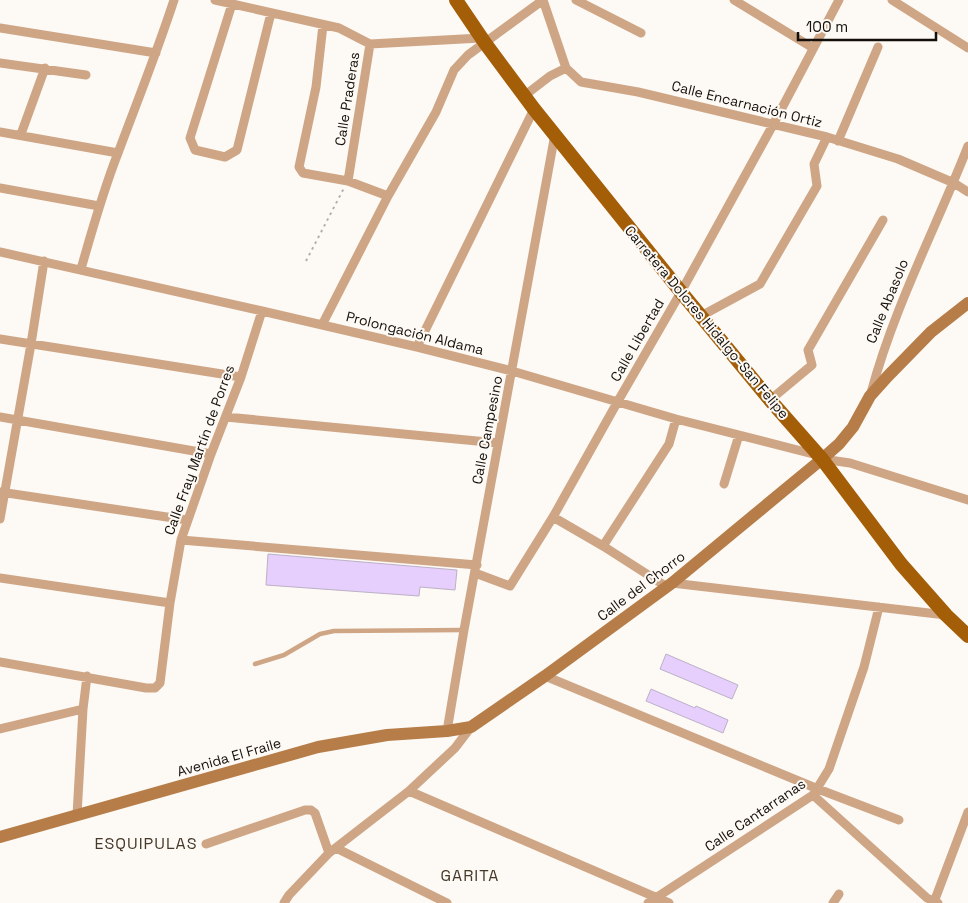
<svg xmlns="http://www.w3.org/2000/svg" width="968" height="903" font-family="'Space Grotesk',sans-serif">
<style>
.building{fill:#e6cefd;stroke:#bcb1c6}
.lines{fill:none;stroke-linecap:round;stroke-linejoin:round}
.path{stroke:#b5b0ac;stroke-width:2;stroke-dasharray:2.5 4;stroke-linecap:butt}
.lane{stroke:#cea685;stroke-width:4.5}
.street{stroke:#cea685;stroke-width:9}
.secondary{stroke:#b67d48;stroke-width:12}
.primary{stroke:#a35e07;stroke-width:14}
.labels{text-anchor:middle;stroke-width:4;stroke-linejoin:round;paint-order:stroke}
.street-label{font-size:14px;fill:#140f08;stroke:#fdf9f5}
.quarter-label{font-size:16px;letter-spacing:1px;fill:#453929;stroke:#fdf9f5}
</style>
<rect width="100%" height="100%" fill="#fdf9f5"/>
<path class="building" d="M268 554 457 570 455 590 420 587 419 596 266 585Z
M666 654 738 685 732 699 660 669Z
M651 689 695 708 696 706 728 720 723 733 646 701Z"/>
<g class="lines">
<path class="path" d="M306 261 344 188"/>
<path class="lane" d="M255 664 284 655 320 634 334 631 464 630"/>
<path class="street" d="M215 0 339 28 370 44
M543 0 566 68 581 82 638 92 827 137 898 159 954 183 968 192
M576 0 641 33
M734 0 813 48
M892 0 968 48
M232 4 190 138 195 150 225 157 237 150 271 13
M323 25 316 87 299 167 303 173 348 181 388 196
M0 28 156 53
M370 44 481 38
M0 63 86 75
M524 96 550 76 566 68
M0 132 118 153
M21 134 45 68
M838 141 878 47
M348 181 370 44
M0 188 99 206
M0 252 262 311 417 347 512 371 676 419 817 455
M81 269C92 230 103 191 118 153 137 102 157 52 174 0
M701 316 760 284 817 186 814 164 827 137
M322 325 388 196 436 112 454 70 468 55 543 0
M0 339 241 377
M417 347 534 109
M871 393C894 307 936 228 968 146
M770 400 812 365 808 350 883 220
M0 417 211 454
M226 417 498 443
M822 459 850 463 968 500
M724 484 739 435
M0 492 187 520
M553 517 603 546 667 587
M0 519 31 344 44 261
M181 540 477 565
M603 546 669 444 676 419
M475 573 510 586 553 517 618 401 681 292 774 123 839 0
M0 578 170 603
M672 583 946 615
M0 662 146 688H155L160 683 170 603 181 540 211 454 241 377 262 311
M545 676 818 789 899 820
M0 729 83 709
M447 731 464 630 555 134
M409 791 669 903
M813 795 927 898 938 903
M77 815 83 709 87 676
M206 844 305 810H311L315 813 329 853
M336 848 447 903
M934 902 968 812
M284 903 289 895 329 853 409 791 455 748 471 727
M648 903 813 795 829 769 864 667 879 607
M833 903 839 894"/>
<path class="secondary" d="M0 837 318 747 387 735 447 731 471 727 545 676 672 583 822 459 839 444 853 427 870 396 888 376 931 332 968 303"/>
<path class="primary" d="M456 0 485 43 534 109 681 292 770 400 822 459 901 564 946 615 968 636"/>
</g>
<g class="labels">
<g class="street-label">
<text transform="translate(347 99) rotate(-81)" y="5">Calle Praderas</text>
<text transform="translate(747 104) rotate(14)" y="5">Calle Encarnación Ortiz</text>
<text transform="translate(887 301) rotate(-68)" y="5">Calle Abasolo</text>
<text transform="translate(707 322) rotate(50)" y="5">Carretera Dolores Hidalgo-San Felipe</text>
<text transform="translate(415 333) rotate(14)" y="5">Prolongación Aldama</text>
<text transform="translate(637 340) rotate(-60)" y="5">Calle Libertad</text>
<text transform="translate(487 430) rotate(-79)" y="5">Calle Campesino</text>
<text transform="translate(199 450) rotate(-70)" y="5">Calle Fray Martín de Porres</text>
<text transform="translate(641 586) rotate(-37)" y="5">Calle del Chorro</text>
<text transform="translate(229 757) rotate(-16)" y="5">Avenida El Fraile</text>
<text transform="translate(755 815) rotate(-34)" y="5">Calle Cantarranas</text>
</g>
<g class="quarter-label">
<text x="146" y="849">ESQUIPULAS</text>
<text x="470" y="881">GARITA</text>
</g>
</g>
<path d="M798 32v8h138v-8" fill="none" stroke="#140f08" stroke-width="2.5"/>
<text x="806" y="32" font-size="15" fill="#140f08" stroke="#fdf9f5" stroke-width="4" paint-order="stroke">100 m</text>
</svg>
